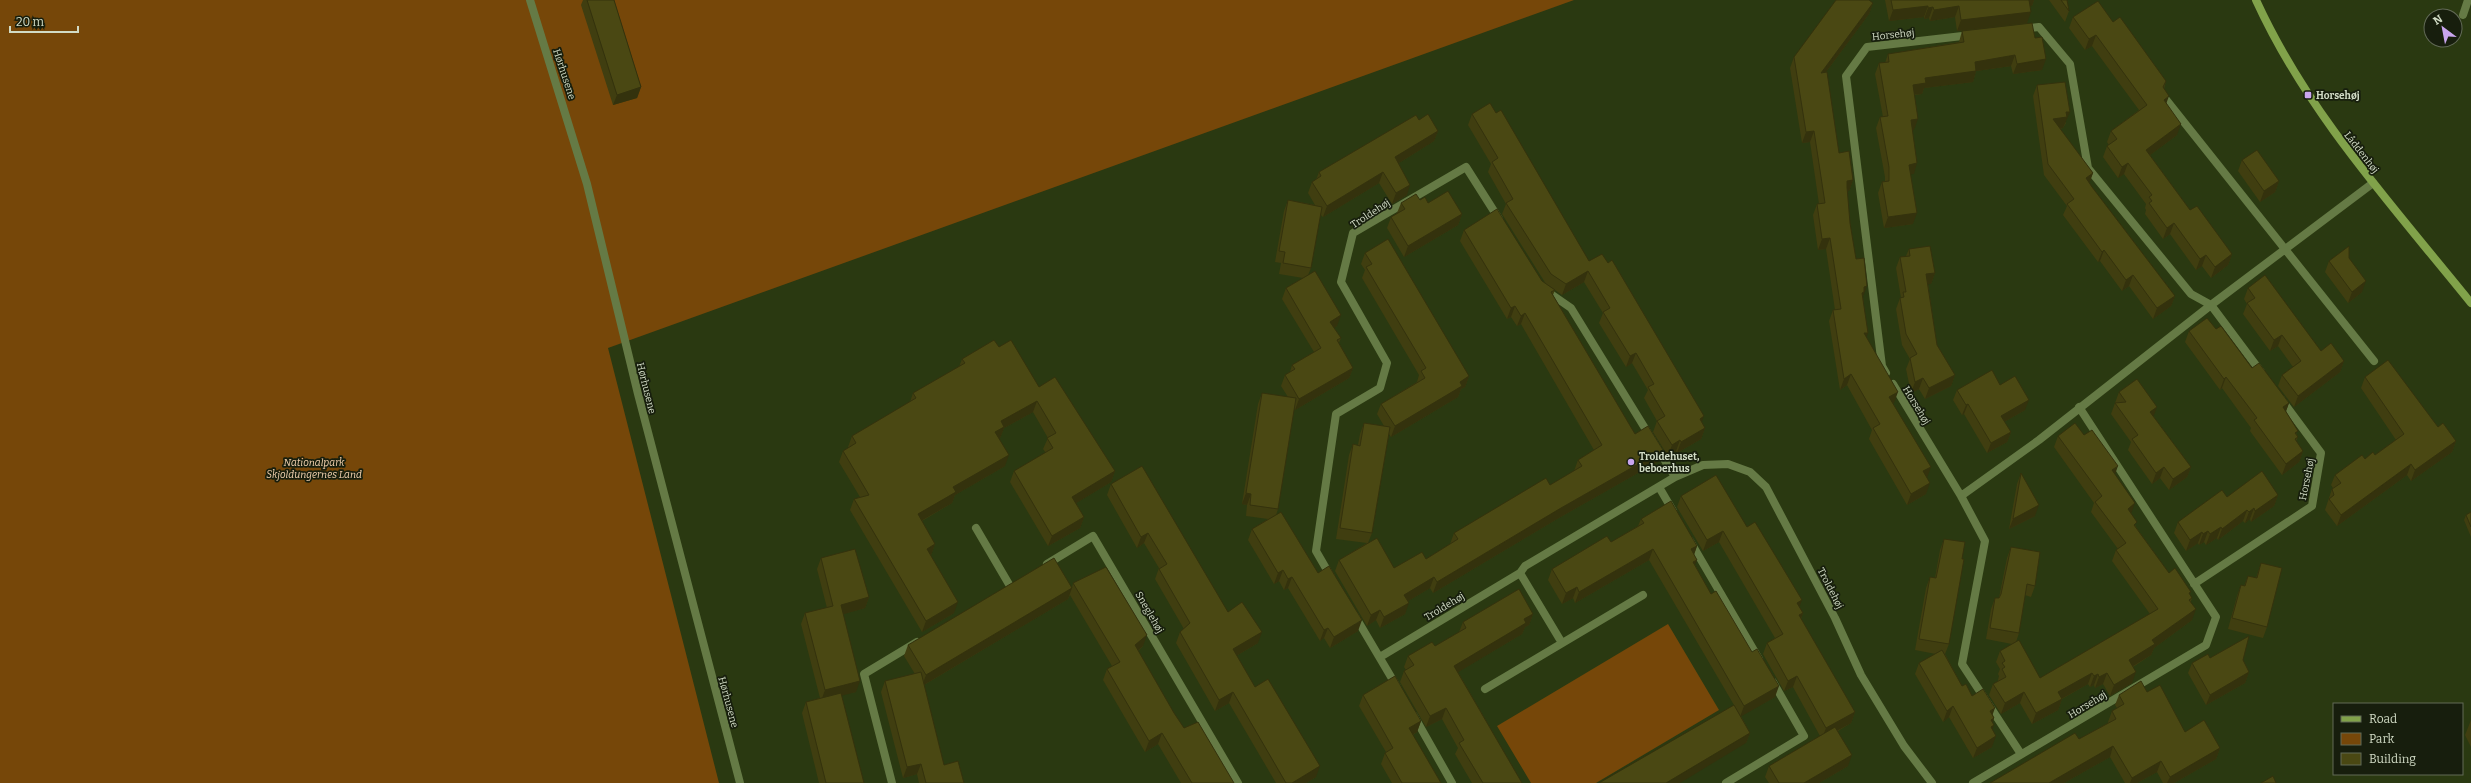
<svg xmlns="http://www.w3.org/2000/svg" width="2471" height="783" font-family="Bitter,serif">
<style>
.green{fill:#764709}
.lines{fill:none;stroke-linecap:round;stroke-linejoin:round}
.street{stroke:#657a45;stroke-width:8}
.secondary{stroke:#81a24a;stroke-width:8}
.wall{fill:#403e10}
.shaded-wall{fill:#34320d}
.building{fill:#4a4813;stroke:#34320d}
.poi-dot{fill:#c9a5ee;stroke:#171e0d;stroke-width:1.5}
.labels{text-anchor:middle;stroke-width:3.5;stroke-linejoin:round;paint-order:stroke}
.street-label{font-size:10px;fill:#d2dcc6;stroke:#171e0d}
.poi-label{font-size:10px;font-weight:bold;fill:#d2dcc6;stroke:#171e0d;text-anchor:start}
.park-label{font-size:10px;font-style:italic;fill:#f7d5b2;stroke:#171e0d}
</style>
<rect width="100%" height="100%" fill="#2a3911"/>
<path class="green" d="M0 0H1574L608 348 719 783H0Z
M1668 624 1719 710 1596 783H1531L1497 726Z"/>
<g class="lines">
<path class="street" d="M530 0 587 184 638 394 740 783
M2463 15 2468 0
M2022 29 2039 27 2070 64 2088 168 2191 294 2211 305 2261 372
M2164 97 2374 361
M1545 290 1571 308 1675 477
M1886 373 1882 366 1846 76 1867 47 1971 35
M1893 384 1961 496 1985 541 1962 664 2021 754
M1659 487 1673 511
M1961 496 2039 440 2211 305 2373 183
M976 528 1010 586
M1690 541 1759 659
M1047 564 1093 536 1238 783
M1520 573 1562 643
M1331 577 1316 551 1336 414 1380 388 1387 363 1341 282 1353 233 1466 167 1499 219
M2194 584 2312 506 2321 453 2281 399
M1355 616 1397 687
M1380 657 1520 573 1525 566 1675 477 1703 465 1728 464 1750 472 1766 487 1835 618 1861 675 1904 746 1932 783
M1485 689 1643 595
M1414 716 1452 783
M892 783 864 674 917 642
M1726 783 1804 736 1773 682
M1973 783 2206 645 2216 617 2079 407"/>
<path class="secondary" d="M2256 0C2308 114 2393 206 2471 303"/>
</g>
<path class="wall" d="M583 0H614L641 87 637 98 613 105 581 5Z
M1885 0H2034L2032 6H2030L2027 23 1957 31 1955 17 1930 21 1929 18 1924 19V17L1889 21Z
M2049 0H2067L2069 11 2065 22Z
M1873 3 1869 14 1826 72 1839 153 1853 180 1849 191H1847L1850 223 1856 259 1863 297 1866 338 1894 403H1893L1927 478 1926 494 1907 505 1869 439 1872 430 1847 385 1840 390 1829 321 1833 310H1835L1826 249 1818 250 1813 215 1817 204H1819L1810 142 1802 143 1790 68 1794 57Z
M2073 17 2113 22 2166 81 2164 89 2166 103 2177 135 2150 155 2190 210 2232 254 2228 265 2211 278 2202 266 2196 270 2170 234 2163 239 2145 214 2146 210 2145 208 2146 204 2124 174 2118 178 2103 157 2107 146 2109 145 2107 142 2111 131 2139 110 2092 46 2085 50 2069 28Z
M1962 31 2035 38 2042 70 2013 74 2011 66 1976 71 1973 82 1924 88 1922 94 1914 95V130H1912L1914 174H1911L1913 224 1884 228 1878 193 1882 182 1885 181V177L1876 128 1880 117H1883L1875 74 1879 63H1885L1888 54 1959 42Z
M2037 85 2066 123 2063 128 2060 129 2093 173 2089 183 2175 296 2171 306 2153 319 2129 286 2122 291 2100 261 2098 262 2063 215 2067 206 2044 175 2033 96Z
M1496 113 1589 261 1702 422 1705 428 1701 439 1677 453 1676 451 1668 456 1653 432 1657 421 1644 398 1648 390 1632 363 1626 367 1599 323 1603 313 1584 282 1562 295 1555 290 1553 295 1635 434 1659 461 1557 519 1433 593 1430 588 1408 601 1405 614 1380 628 1376 620 1367 626 1335 571 1339 560 1367 543 1336 539 1349 455 1353 444 1358 445 1360 434 1364 423 1384 426 1377 414 1381 404 1417 382 1419 375 1362 278 1365 270 1361 264 1365 253 1469 376 1465 387 1461 389 1458 397 1391 437 1389 434 1372 533 1368 543 1394 568 1426 559 1450 544 1454 533 1550 485 1574 471 1578 460 1594 450 1521 324 1517 326 1511 317 1507 319 1460 241 1464 230 1546 284 1502 214 1506 204 1488 172 1491 164 1468 125 1472 114Z
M1419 120 1438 131 1434 141 1399 163 1407 195 1392 204 1379 183 1323 217 1320 214 1311 268 1308 275 1337 326 1334 328 1341 338 1339 343 1353 368 1349 378 1295 410 1294 408 1278 509 1276 515 1358 631 1330 648 1324 638 1320 641 1288 588 1284 590 1279 581 1274 584 1248 540 1252 529 1268 519 1246 516 1247 505 1242 504 1258 404 1262 393 1288 397 1281 386 1285 375 1290 372 1292 365 1314 352 1282 299 1286 288 1303 278 1279 274 1281 263 1275 262 1284 211 1288 200 1315 205 1308 193 1312 182 1316 180 1319 172Z
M2242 160 2279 181 2275 192 2260 202 2238 171Z
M1420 200 1428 203 1462 214 1458 225 1404 257 1387 228 1391 217 1397 213 1401 203Z
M1909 249 1935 273 1931 284H1928L1937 345 1955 375 1951 386 1925 399 1919 389 1911 393 1906 369 1910 359 1902 345 1896 309 1900 298H1901L1896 268 1900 257 1906 256Z
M2349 258 2362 292 2348 303 2325 272 2329 261Z
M2248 288 2321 351 2344 361 2340 372 2294 407 2278 386 2282 375 2293 367 2278 346 2270 351 2243 314 2247 304 2244 299Z
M2216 329 2252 368 2289 403 2286 411 2298 437 2296 441 2303 451 2299 462 2282 475 2250 431 2251 428 2222 388 2220 390 2185 342 2189 331Z
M999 347 1039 387 1115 471 1111 482 1076 503 1084 517 1080 528 1048 546 1010 482 1014 471 1046 453 1043 449 1048 438 1033 412 1004 428 1000 438H999L1005 466 955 495 952 503 922 521 935 544 931 555 954 613 922 632 850 510 854 499 860 497 839 462 843 451 848 448V447L852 436 910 402 913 393 959 367 962 359Z
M2365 377 2438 427 2456 441 2452 452 2411 481 2407 475 2337 526 2325 510 2332 489 2333 488 2331 485 2335 475 2365 459 2375 455 2396 440 2361 388Z
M2000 385 2025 410 2004 422 2011 432 2007 442 1987 453 1964 414 1962 415 1953 400 1957 390Z
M2119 392 2154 417 2191 467 2187 477 2169 490 2160 478 2152 484 2128 450 2131 442 2111 414Z
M2084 435 2115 474 2131 514 2136 527 2169 573 2190 595 2192 598 2191 601 2192 620 2154 648 2151 655 2133 667 2132 683 2110 696 2103 684 2095 688 2094 685 2090 687 2088 684 2062 699 2058 710 2032 724 2020 703 2001 714 1989 695 1993 684 1998 681V680L1999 676 1998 674 2000 669 1996 662 2000 651 2012 644 1986 639 1991 609 1995 598H1999L2007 558 2011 547 2035 586 2031 597 2025 595 2019 633 2016 642 2040 678 2150 614 2112 561 2116 550 2118 549 2091 512 2094 503 2054 447 2058 436Z
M2021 473 2035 516 2009 529 2017 484Z
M1111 484 1228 612 1258 643 1236 656 1255 687 1316 777 1306 783H1276L1229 703 1215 711 1176 643 1180 632 1184 629 1155 579 1159 568 1144 543 1137 548 1107 495Z
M2278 495 2274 506 2251 522 2250 519 2245 523 2243 521 2218 540 2217 538 2206 545 2204 542 2199 545 2198 543 2186 551 2174 533 2178 522 2227 497Z
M1681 496 1747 527 1803 613 1801 619 1855 712 1851 723 1838 731 1848 766 1819 783H1769L1765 777 1769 766 1820 736 1793 687 1784 691 1763 654 1767 643 1775 638 1719 542 1703 551 1677 507Z
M2471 512V537L2464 520 2466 515Z
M1641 519 1697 546 1694 555 1695 565 1711 594 1775 697 1741 716 1750 733 1746 743 1734 705 1649 560 1575 603 1573 598 1562 604 1548 580 1552 569 1611 542 1638 526Z
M1944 539 1962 559 1949 644 1945 654 1962 686 1993 715 1994 718 1993 722 1992 730V747L1973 758 1949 717 1943 722 1915 674 1919 663 1936 654 1915 650 1926 588 1930 577 1935 578 1940 550Z
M821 558 869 597 865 608 843 614 856 692 841 695 864 783H819L802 713 806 702 820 698 801 624 805 613 827 608 817 569Z
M2261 563 2267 627 2263 638 2228 629 2237 596 2241 585 2244 586 2248 576 2256 578Z
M1073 583 1143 646 1138 651 1174 713 1184 728 1234 783H1181L1158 744 1145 752 1103 680 1107 669 1112 666 1070 595 1068 599 924 685 944 765 964 783H919L917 774 903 778 881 692 885 681 915 674 904 656 908 645 1072 588Z
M1533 614 1529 625 1525 627 1522 634 1458 672 1522 783H1472L1455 754 1458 748 1442 719 1426 727 1400 682 1404 671 1406 670 1404 667 1408 656 1435 646 1459 632 1463 622Z
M2210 658 2243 660 2249 672 2245 683 2206 705 2188 673 2192 663Z
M2147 692 2185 732 2220 748 2216 759 2174 783H2163L2157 772 2137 783H2125L2110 757 2064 783H1989L2079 739 2108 723V722L2112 711 2117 708 2115 705 2119 695Z
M1363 695 1421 721 1417 732 1413 735 1441 783H1392L1381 764 1385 753 1386 752 1359 706Z
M2471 720V747L2465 735Z"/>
<path class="shaded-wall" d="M2027 0H2034L2032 6 2025 7Z
M1873 3 1869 14 1817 84 1821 73Z
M1928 6 1924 17 1889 21 1893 10Z
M1959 6 1955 17 1930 21 1934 10Z
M1933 7 1929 18 1924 19 1928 8Z
M2031 12 2027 23 1957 31 1961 20Z
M2096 35 2092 46 2085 50 2089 39Z
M2015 55 2011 66 1976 71 1973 82 1924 88 1922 94 1909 95 1913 85 1925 78 1975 62Z
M2046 59 2042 70 2013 74 2017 64Z
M641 87 637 98 613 105 617 95Z
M2169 96 2165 107 2164 100Z
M2066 112H2070L2063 128 2049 130 2053 119Z
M1918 119 1914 130 1907 131 1911 120Z
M2181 124 2177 135 2142 161 2146 150Z
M1438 131 1434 141 1391 168 1395 157Z
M1814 131 1810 142 1802 143 1806 132Z
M1917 163 1914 174 1905 175 1909 165Z
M2128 163 2124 174 2118 178 2122 167Z
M1383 172 1379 183 1323 217 1327 206Z
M2093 173 2089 184 2086 178Z
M1853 180 1849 191 1843 192 1847 181Z
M2279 181 2275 192 2260 202 2264 191Z
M1410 185 1407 195 1392 204 1396 193Z
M1917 213 1913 224 1884 228 1888 217Z
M1462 214 1458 225 1404 257 1408 246Z
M2174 223 2170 234 2163 239 2167 228Z
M1830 238 1826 249 1818 250 1822 239Z
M2104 250 2100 261 2098 262 2102 252Z
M2232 254 2228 265 2211 278 2215 267Z
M2206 255 2202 266 2196 270 2200 259Z
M1588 271 1584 282 1562 295 1566 284Z
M1935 273 1931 284 1922 285 1926 274Z
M2133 275 2129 286 2122 291 2126 280Z
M2366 281 2362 292 2348 303 2352 292Z
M1867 286 1863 297 1858 303 1864 287Z
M2175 296 2171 306 2153 319 2157 308Z
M1515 306 1511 317 1507 319 1511 308Z
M1525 313 1521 324 1517 326 1521 316Z
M1341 315 1337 326 1326 333 1330 322Z
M1864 333H1868L1864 344Z
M2282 335 2278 346 2270 351 2274 340Z
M1636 353 1632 363 1626 367 1630 356Z
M2344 361 2340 372 2294 407 2298 396Z
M1353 368 1349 378 1295 410 1299 399Z
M1851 374 1847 385 1840 390 1844 379Z
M1955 375 1951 386 1925 399 1929 388Z
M1469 376 1465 387 1461 389 1458 397 1391 437 1395 426 1460 382Z
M2226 377 2222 388 2220 390 2224 379Z
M1923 378 1919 389 1911 393 1915 382Z
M1898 392 1894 403 1885 408 1889 397Z
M2029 400 2025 410 1997 426 2001 416Z
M1037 401 1033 412 1004 428 1000 438 991 443 995 432 1001 421Z
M2289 403 2285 414 2283 407Z
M1968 404 1964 414 1962 415 1966 405Z
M2157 407 2153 418 2150 412Z
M1704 416 1700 427V419Z
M1705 428 1701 439 1677 453 1681 442Z
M2011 432 2007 442 1987 453 1991 443Z
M1680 440 1676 451 1668 456 1672 445Z
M2456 441 2452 452 2411 481 2415 470Z
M1663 450 1659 461 1557 519 1433 593 1437 582 1561 508Z
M2303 451 2299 462 2282 475 2286 464Z
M1009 455 1005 466 955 495 952 503 914 525 918 514 953 487Z
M2411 464 2407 475 2337 526 2341 515Z
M2118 466 2114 477 2112 470Z
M1931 467 1927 478 1919 482 1923 471Z
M2164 467 2160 478 2152 484 2156 473Z
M2191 467 2187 477 2169 490 2173 479Z
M1115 471 1111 482 1068 508 1072 497Z
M1930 483 1926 494 1907 505 1911 494Z
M1246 493 1251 494 1247 505 1242 504Z
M2278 495 2274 506 2251 522 2255 511Z
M2135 503 2131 514 2128 509Z
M2039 505 2035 516 2009 529 2013 519Z
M2254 508 2250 519 2245 523 2249 512Z
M2247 510 2243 521 2218 540 2222 529Z
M1084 517 1080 528 1048 546 1052 536Z
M2221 527 2217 538 2206 545 2210 534Z
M1723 531 1719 542 1703 551 1707 540Z
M2208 531 2204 542 2199 545 2203 534Z
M2202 532 2198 543 2186 551 2190 540Z
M1148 533 1144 543 1137 548 1141 537Z
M935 544 931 555 923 560 927 549Z
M1697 546 1693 557 1691 549Z
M1653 549 1649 560 1575 603 1579 592Z
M1697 560 1693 570V562Z
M1283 570 1279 581 1274 584 1278 573Z
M1292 577 1288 588 1284 590 1288 579Z
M1434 577 1430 588 1400 606 1404 595Z
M1577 587 1573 598 1562 604 1566 593Z
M1072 588 1068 599 922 686 926 675Z
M869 597 865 608 837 616 841 605Z
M1802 600 1798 611 1797 603Z
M958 602 954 613 922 632 926 621Z
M1409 603 1405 614 1380 628 1384 617Z
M2196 609 2192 620 2154 648 2151 655 2125 671 2129 660 2152 640Z
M1380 610 1376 620 1367 626 1371 615Z
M1803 613 1799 624V615Z
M1533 614 1529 625 1525 627 1522 634 1450 677 1454 666 1524 619Z
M1362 620 1358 631 1330 648 1334 637Z
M1328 628 1324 638 1320 641 1324 630Z
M1262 632 1258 643 1229 660 1233 649Z
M1147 635 1143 646 1131 656 1135 645Z
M2136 672 2132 683 2110 696 2114 685Z
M2249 672 2245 683 2206 705 2210 695Z
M2092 673 2088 684 2054 703 2058 692Z
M2107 673 2103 684 2095 688 2099 677Z
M2098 674 2094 685 2090 687 2094 676Z
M1797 676 1793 687 1784 691 1788 681Z
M860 681 856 692 821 701 825 690Z
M1779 686 1775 697 1740 717 1744 706Z
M1233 692 1229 703 1215 711 1219 700Z
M2024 692 2020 703 2001 714 2005 703Z
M2062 699 2058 710 2032 724 2036 713Z
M1953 706 1949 717 1943 722 1947 711Z
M1446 708 1442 719 1426 727 1430 716Z
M1995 708 1991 719 1990 711Z
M1855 712 1851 723 1822 739 1826 728Z
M1994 718 1991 726 1994 725 1990 735 1991 720Z
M1421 721 1417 732 1405 739 1409 728Z
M1162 733 1158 744 1145 752 1149 741Z
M1750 733 1746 743 1680 783H1666Z
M1996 736 1992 747 1973 758 1977 748Z
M2113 746 2110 757 2064 783H2049Z
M2220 748 2216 759 2174 783H2167L2170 777Z
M1852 755 1848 766 1819 783H1804Z
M2161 761 2157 772 2137 783H2130L2132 778Z
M921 764 917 774 903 778 907 767Z
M1320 766 1316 777 1306 783H1292Z"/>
<path class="building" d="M587 0H614L641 87 617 95Z
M1836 0H1869L1873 3 1821 73 1827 72 1839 153 1849 151 1853 180 1847 181V187L1850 223 1856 259 1864 258 1867 286 1864 287V292L1862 293 1868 333H1864L1898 392 1889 397 1931 467 1923 471 1930 483 1911 494 1873 428 1880 424 1851 374 1844 379 1833 310 1841 309 1830 238 1822 239 1817 204 1825 203 1814 131 1806 132 1794 57Z
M1891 0H2029L2031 12 1961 20 1959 6 1934 10 1933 7 1928 8V6L1893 10Z
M2061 0H2067L2069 11Z
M2098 1 2113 22 2120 17 2166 81 2163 87 2169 96 2164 100 2181 124 2146 150 2190 210 2197 206 2232 254 2215 267 2206 255 2200 259 2174 223 2167 228 2149 203 2152 201 2149 197 2152 195 2128 163 2122 167 2107 146 2117 139 2111 131 2147 105 2096 35 2089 39 2073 17Z
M2032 23 2035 38 2042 37 2046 59 2017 64 2015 55 1975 62 1976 71 1925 78 1926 83 1913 85 1918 119 1911 120 1917 163 1909 165 1917 213 1888 217 1882 182 1889 181V167L1880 117 1888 116 1879 63 1889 62 1888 54 1964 42 1962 31Z
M2065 82 2070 112H2066L2067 117 2053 119 2093 173 2086 178 2092 187 2175 296 2157 308 2133 275 2126 280 2104 250 2102 252 2067 204 2074 199 2048 164 2037 85Z
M1490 103 1496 113 1501 110 1589 261 1602 254 1608 263 1612 260 1704 416 1700 419 1705 428 1681 442 1680 440 1672 445 1657 421 1665 416 1648 387 1654 384 1636 353 1630 356 1603 312 1610 308 1588 271 1566 284 1551 274 1506 203 1513 199 1492 162 1498 158 1472 114Z
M1428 114 1438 131 1395 157 1410 185 1396 193 1383 172 1327 206 1312 182 1321 176 1319 172 1416 115 1419 120Z
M2257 150 2279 181 2264 191 2242 160Z
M1448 191 1462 214 1408 246 1391 217 1405 209 1401 203 1416 194 1420 200 1425 197 1428 203Z
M1288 200 1322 207 1311 268 1283 263 1285 252 1279 251Z
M1497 209 1542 281 1555 290 1551 292 1635 434 1648 426 1663 450 1561 508 1437 582 1434 577 1404 595 1409 603 1384 617 1380 610 1371 615 1339 560 1377 538 1394 568 1422 552 1426 559 1458 539 1454 533 1546 478 1550 485 1582 466 1578 460 1602 445 1525 313 1521 316 1515 306 1511 308 1464 230Z
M1388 239 1469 376 1460 382 1462 386 1395 426 1381 404 1425 378 1421 371 1426 368 1366 267 1372 264 1365 253Z
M1930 246 1935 273 1926 274 1937 345 1955 375 1929 388 1923 378 1915 382 1910 358 1917 354 1906 334 1900 298 1904 297 1903 292H1906L1900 257 1910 256 1909 249Z
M2349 246V258L2366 281 2352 292 2329 261Z
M1315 271 1341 315 1330 322 1341 338 1337 340 1353 368 1299 399 1285 375 1295 369 1292 365 1321 348 1286 288Z
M2265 275 2321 351 2331 343 2344 361 2298 396 2282 375 2301 361 2282 335 2274 340 2247 303 2255 298 2248 288Z
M2207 318 2216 329 2221 326 2252 368 2259 363 2289 403 2283 407 2298 431 2295 433 2298 437 2295 439 2303 451 2286 464 2254 420 2257 418 2226 377 2224 379 2189 331Z
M994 340 999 347 1011 340 1039 387 1055 377 1115 471 1072 497 1084 517 1052 536 1014 471 1053 448 1047 438 1056 433 1037 401 1001 421 1004 427 995 432 1009 455 953 487 956 492 918 514 935 544 927 549 958 602 926 621 854 499 869 495 843 451 856 443 852 436 916 398 913 393 965 363 962 359Z
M2388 360 2438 427 2443 423 2456 441 2415 470 2411 464 2341 515 2329 499 2334 495 2332 489 2341 483 2335 475 2362 455 2365 459 2373 452 2375 455 2404 434 2365 377Z
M1992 370 2000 385 2015 376 2029 400 2001 416 2011 432 1991 443 1968 404 1966 405 1957 390Z
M2137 379 2157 407 2150 412 2191 467 2173 479 2164 467 2156 473 2132 439 2138 435 2115 403 2126 402 2119 392Z
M1262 393 1296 398 1278 509 1250 505 1251 494 1246 493Z
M1364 423 1390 427 1372 533 1340 528 1353 444 1360 446Z
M2075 423 2084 435 2092 430 2118 466 2112 470 2135 503 2128 509 2137 522 2134 525 2169 573 2175 568 2191 592 2189 593 2192 598 2189 600 2196 609 2152 640 2155 644 2129 660 2136 672 2114 685 2107 673 2099 677 2098 674 2094 676 2092 673 2058 692 2062 699 2036 713 2024 692 2005 703 1993 684 2006 677 2002 669 2005 667 2002 663 2005 661 2000 651 2019 640 2040 678 2158 609 2116 550 2126 543 2095 502 2102 496 2058 436Z
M1142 466 1228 612 1242 602 1262 632 1233 649 1255 687 1268 679 1320 766 1292 783H1286L1233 692 1219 700 1180 632 1190 623 1159 569 1167 564 1148 533 1141 537 1111 484Z
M2262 471 2278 495 2255 511 2254 508 2249 512 2247 510 2222 529 2221 527 2210 534 2208 531 2203 534 2202 532 2190 540 2178 522 2222 490 2227 497Z
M2021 473 2039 505 2013 519Z
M1716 475 1747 527 1755 522 1781 565 1802 600 1797 603 1803 613 1799 615 1855 712 1826 728 1797 676 1788 681 1767 643 1783 634 1723 531 1707 540 1681 496Z
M1671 501 1697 546 1691 549 1697 560 1693 562 1711 594 1716 591 1752 652 1757 649 1779 686 1744 706 1653 549 1579 592 1577 587 1566 593 1552 569 1607 536 1611 542 1644 523 1641 519Z
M1281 512 1318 573 1329 566 1362 620 1334 637 1328 628 1324 630 1292 577 1288 579 1283 570 1278 573 1252 529Z
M2471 512V527L2466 515Z
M1944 539 1965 542 1962 559H1964L1949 644 1919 639 1930 577 1936 578Z
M2011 547 2040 552 2035 586 2027 584 2019 633 1990 628 1995 598H1999L2001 594Z
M855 549 869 597 841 605 860 681 825 690 805 613 833 606 821 558Z
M1054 558 1072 588 926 675 908 645Z
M2261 563 2282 568 2267 627 2232 618 2241 585 2245 586 2248 576 2257 578Z
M1106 567 1147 635 1135 645 1174 713 1184 728 1198 722 1234 783H1192L1162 733 1149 741 1107 669 1120 662 1073 583Z
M1519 589 1533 614 1524 619 1526 623 1454 666 1522 783H1483L1459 743 1464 740 1446 708 1430 716 1404 671 1414 665 1408 656 1432 642 1435 646 1466 628 1463 622Z
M2249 636 2243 660 2249 672 2210 695 2192 663 2208 654 2210 658Z
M1942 650 1962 686 1966 684 1972 696 1983 689 1995 708 1990 711 1994 718 1991 720 1994 725 1991 727 1996 736 1977 748 1953 706 1947 711 1919 663Z
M921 672 944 765 958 761 964 783H926L921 764 907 767 885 681Z
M1395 676 1421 721 1409 728 1441 783H1402L1385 753 1393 748 1363 695Z
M2141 681 2147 692 2160 685 2185 732 2204 720 2220 748 2170 777 2161 761 2132 778 2113 746 2049 783H1990L2075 733 2079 739 2116 719 2112 711 2124 704 2119 695Z
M841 693 864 783H826L806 702Z
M1734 705 1750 733 1666 783H1599Z
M1835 727 1852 755 1804 783H1779L1769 766Z
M2273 776 2276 783H2261Z"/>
<g class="poi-dot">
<rect x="2304" y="91" width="8" height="8" rx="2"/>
<circle cx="1631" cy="462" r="4"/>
</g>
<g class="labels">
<g class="street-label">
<text transform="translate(1893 34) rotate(-6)" y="4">Horsehøj</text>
<text transform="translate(565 74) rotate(72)" y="4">Hørhusene</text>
<text transform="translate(2362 152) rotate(52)" y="4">Låddenhøj</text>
<text transform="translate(1370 213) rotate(-33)" y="4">Troldehøj</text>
<text transform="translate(647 388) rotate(76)" y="4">Hørhusene</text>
<text transform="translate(1917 405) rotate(59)" y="4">Horsehøj</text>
<text transform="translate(2306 479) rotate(-79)" y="4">Horsehøj</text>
<text transform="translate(1831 588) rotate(63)" y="4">Troldehøj</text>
<text transform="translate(1444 606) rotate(-31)" y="4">Troldehøj</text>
<text transform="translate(1150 612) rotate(60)" y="4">Sneglehøj</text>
<text transform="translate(729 702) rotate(75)" y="4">Hørhusene</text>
<text transform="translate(2087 704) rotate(-31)" y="4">Horsehøj</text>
</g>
<g class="poi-label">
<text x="2316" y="99">Horsehøj</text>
<text x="1639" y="460">Troldehuset,<tspan x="1639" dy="12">beboerhus</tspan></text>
</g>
<g class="park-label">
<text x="314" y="466">Nationalpark<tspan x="314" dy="12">Skjoldungernes Land</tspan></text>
</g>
</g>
<rect x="2333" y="703" width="130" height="72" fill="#171e0d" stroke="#626a57"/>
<rect x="2341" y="716" width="20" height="6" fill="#81a24a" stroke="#626a57"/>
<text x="2369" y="723" font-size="12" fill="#d2dcc6">Road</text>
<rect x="2341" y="733" width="20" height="12" fill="#764709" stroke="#626a57"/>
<text x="2369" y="743" font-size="12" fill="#d2dcc6">Park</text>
<rect x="2341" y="753" width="20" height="12" fill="#4a4813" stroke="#626a57"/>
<text x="2369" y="763" font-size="12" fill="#d2dcc6">Building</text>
<g transform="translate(2443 28) rotate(328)"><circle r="19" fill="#171e0d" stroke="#626a57"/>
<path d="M0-3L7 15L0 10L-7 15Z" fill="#c9a5ee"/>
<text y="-6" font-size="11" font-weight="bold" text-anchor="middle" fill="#d2dcc6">N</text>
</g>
<path d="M10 26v6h68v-6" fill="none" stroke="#d2dcc6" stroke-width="2"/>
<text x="16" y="26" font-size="12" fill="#d2dcc6" stroke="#171e0d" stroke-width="3" paint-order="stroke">20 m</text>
</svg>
